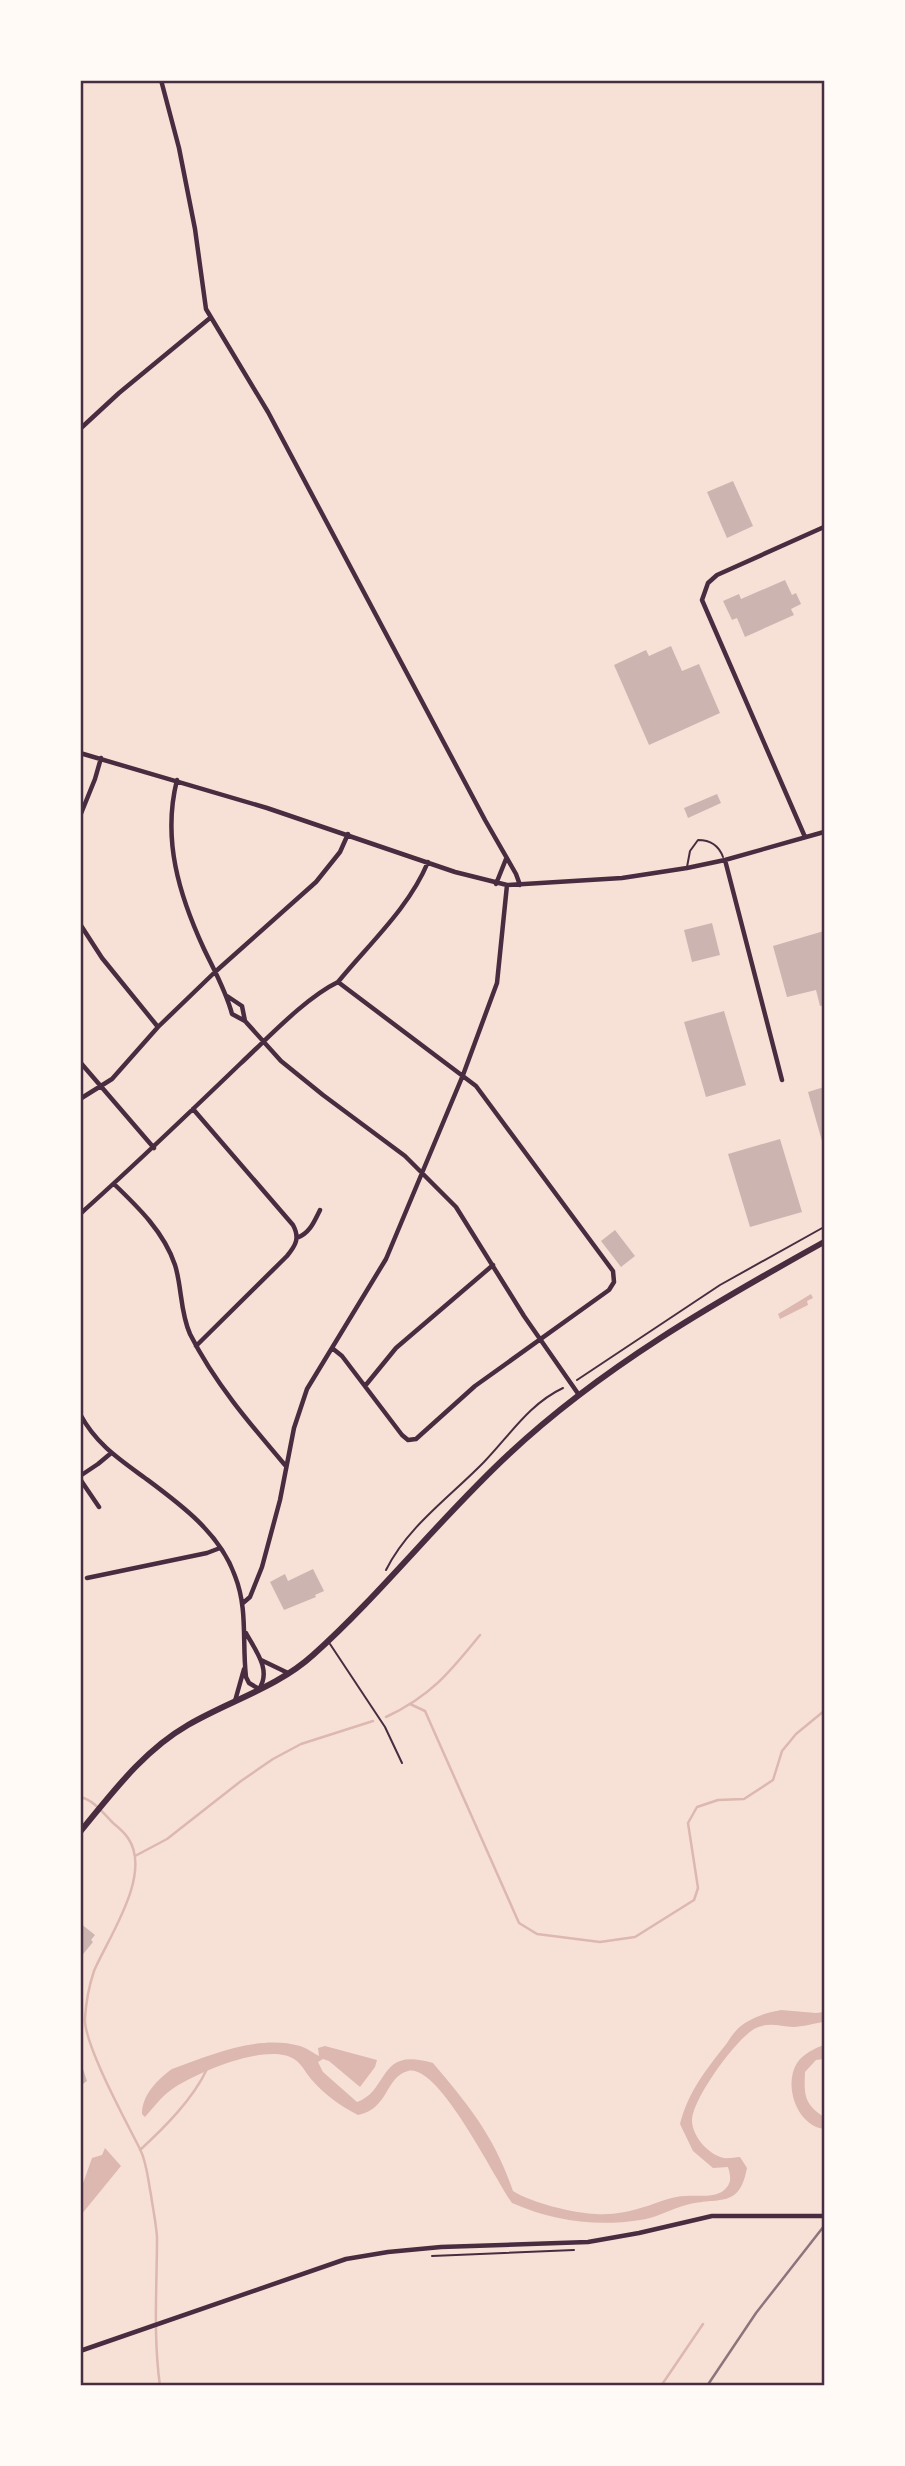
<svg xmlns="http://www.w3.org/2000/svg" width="905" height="2466" font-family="Ubuntu,sans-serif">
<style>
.water{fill:#dcb8b0}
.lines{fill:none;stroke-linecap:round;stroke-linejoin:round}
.stream{stroke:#dcb8b0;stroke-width:2.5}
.building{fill:#ccb4b1}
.path{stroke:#4a2c40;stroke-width:2}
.service{stroke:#4a2c40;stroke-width:2}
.minor{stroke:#4a2c40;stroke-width:4.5}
.secondary{stroke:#4a2c40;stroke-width:6}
.rail{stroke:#8f747c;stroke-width:2.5}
.neatline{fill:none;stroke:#4a2c40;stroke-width:2.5}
</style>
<rect width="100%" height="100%" fill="#f7e1d7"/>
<path class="water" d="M811 1294 813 1298 807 1301 808 1305 780 1319 778 1314Z
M781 2010 816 2013 824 2012V2022C814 2023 803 2027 793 2027 779 2026 769 2022 756 2028 737 2037 694 2097 692 2119 691 2135 708 2155 724 2158 728 2159 735 2157 740 2157L747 2168C739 2210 719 2196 686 2205 671 2209 656 2218 640 2220 596 2227 553 2221 512 2203 495 2180 439 2063 408 2071 384 2078 390 2108 358 2115 339 2105 325 2095 311 2079 305 2072 302 2064 294 2059 267 2042 195 2073 171 2090 161 2097 154 2107 145 2117L142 2114C142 2095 157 2080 172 2069 210 2055 259 2034 300 2046 307 2048 313 2053 319 2056L318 2048 325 2046 377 2060 375 2067 360 2087 329 2061 323 2059 318 2062 323 2072 357 2102C390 2090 377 2046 433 2063 470 2107 494 2136 513 2191 532 2203 573 2213 596 2214 613 2215 628 2212 644 2207 658 2203 671 2196 686 2196 697 2195 713 2198 723 2191 732 2184 731 2177 728 2167L713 2168 693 2151 680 2124C689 2090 706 2070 727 2043 732 2035 737 2028 745 2023 756 2016 769 2012 781 2010Z
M824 2045V2059L816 2060 805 2072C804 2095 804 2104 824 2117V2129C797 2126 783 2085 797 2063 803 2054 815 2048 824 2045Z
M105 2148 121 2166 81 2215V2189L92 2158 102 2155Z"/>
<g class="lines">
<path class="stream" d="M410 1704 425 1711 519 1923 537 1934 600 1942 635 1937 694 1900 698 1888 688 1823 697 1807 718 1800 744 1799 773 1780 782 1751 796 1734 824 1711
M386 1717C431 1696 450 1672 480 1635
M80 1797C94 1800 103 1813 113 1823 118 1827 124 1832 128 1838 153 1874 108 1938 94 1971 89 1986 86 2002 85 2018 83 2043 127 2123 140 2149 147 2163 148 2180 151 2195 153 2209 156 2223 157 2237 157 2287 153 2336 160 2386
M135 1856 167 1839 241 1781 273 1759 301 1744 373 1721
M140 2150C165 2127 193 2099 207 2069
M661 2386 703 2324"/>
</g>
<path class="building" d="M733 481 753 526 727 538 707 492Z
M785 580 792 595 796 593 801 604 791 609 794 615 745 637 737 618 732 620 723 601 739 594 741 599Z
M671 646 682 671 699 664 720 713 649 745 614 665 646 650 649 656Z
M717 794 721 803 688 818 684 808Z
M712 923 720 955 692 962 684 930Z
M824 931V1005L820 1006 816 990 787 997 773 946Z
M724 1011 746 1085 706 1097 684 1022Z
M824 1087V1148L808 1092Z
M780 1139 802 1212 750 1227 728 1154Z
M615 1230 635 1256 621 1267 601 1241Z
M313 1569 324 1591 315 1595 316 1597 284 1610 270 1582 285 1574 288 1581Z
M80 1923 95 1935 91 1940 93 1942 80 1958Z
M81 2063 87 2081 80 2086V2064Z"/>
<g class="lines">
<path class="path" d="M577 1380 720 1285 824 1227
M386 1570C408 1526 450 1497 484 1462 510 1435 529 1404 563 1388
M432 2256 574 2250"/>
<path class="service" d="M687 867 690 851 698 840C710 840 719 846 723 857
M330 1644 385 1727 402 1763"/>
<path class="minor" d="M161 80 179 148 195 229 206 309 268 412 485 820 516 874 520 885
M80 429 119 393 210 318
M80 753 267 808 455 872 507 885 622 878 687 868 725 860 824 832
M177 780C162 839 179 895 204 949 214 970 226 991 232 1014L245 1021 281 1061 323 1095 405 1156 456 1207 524 1316 579 1395
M80 816 95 779 101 758
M805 837 702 600 708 583 717 575 824 527
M725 860 782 1080
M496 884 506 859
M80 924 102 958 158 1027
M227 996 242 1006 245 1021
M80 1062 154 1148
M80 1099 112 1079 158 1027 215 972 316 882 340 852 348 834
M193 1109 293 1225C300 1238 296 1245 287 1256L196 1346
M114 1184C138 1207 164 1232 175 1265 182 1287 180 1312 190 1334 214 1382 250 1424 285 1465
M80 1214C135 1165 187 1115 240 1064 267 1039 305 998 338 982 369 944 409 908 428 862
M297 1238C310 1233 314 1222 320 1210
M332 1348 342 1356 402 1435 408 1440 416 1439 475 1386 609 1290 614 1282 613 1271 476 1086 338 982
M365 1386 396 1348 493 1265
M80 1414C96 1444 119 1459 145 1478 180 1504 220 1533 235 1576 248 1609 242 1642 246 1677L249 1683 259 1689C272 1670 255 1650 246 1633
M80 1476 98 1464 110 1454
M80 1479 99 1507
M87 1578 207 1553 220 1548
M243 1603 250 1597 262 1567 280 1500 294 1428 307 1389 386 1259 463 1075 497 983 507 885
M261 1660 288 1673
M235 1701 244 1669
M80 2351 346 2259 388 2252 441 2247 588 2242 639 2233 712 2216H824"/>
<path class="secondary" d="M80 1832C113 1792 143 1751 188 1725 229 1701 278 1687 313 1655 382 1593 440 1518 509 1454 602 1367 714 1303 824 1242"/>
<path class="rail" d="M707 2386 756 2313 824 2226"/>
</g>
<rect width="905" height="2466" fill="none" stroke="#fffaf5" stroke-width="164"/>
<rect x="82" y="82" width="741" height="2302" class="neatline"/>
</svg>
